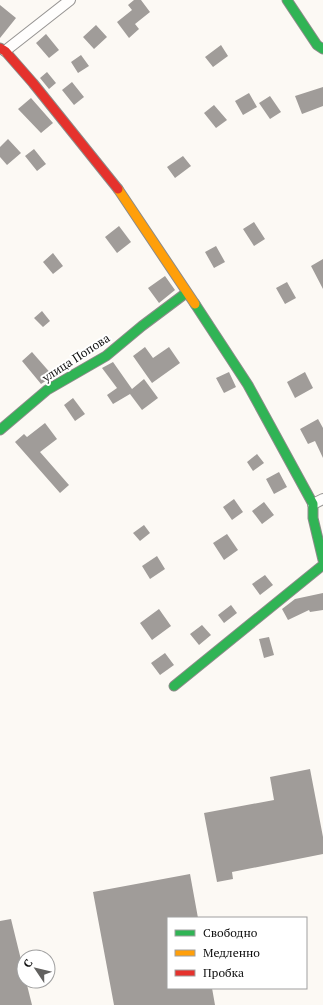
<svg xmlns="http://www.w3.org/2000/svg" width="323" height="1005" font-family="'PT Serif',serif">
<style>
.building{fill:#a09c99}
.lines{fill:none;stroke-linecap:round;stroke-linejoin:round}
.street-casing{stroke:#969492;stroke-width:12}
.fast-casing{stroke:#8c8b89;stroke-width:11}
.slow-casing{stroke:#8c8b89;stroke-width:11}
.jam-casing{stroke:#8c8b89;stroke-width:11}
.street{stroke:#fffefd;stroke-width:10}
.fast{stroke:#30b455;stroke-width:9}
.slow{stroke:#ff9f0a;stroke-width:9}
.jam{stroke:#e5322d;stroke-width:9}
.labels{text-anchor:middle;stroke-width:4;stroke-linejoin:round;paint-order:stroke}
.street-label{font-size:12px;fill:#0f0f0f;stroke:#fff}
</style>
<rect width="100%" height="100%" fill="#fcf9f4"/>
<path class="building" d="M134 0H141L150 12 135 24 139 29 129 38 117 22 132 10 128 5Z
M0 5 16 18 0 38Z
M96 25 107 37 94 49 83 37Z
M46 34 59 50 49 58 36 43Z
M221 45 228 56 213 67 205 57Z
M81 55 89 66 78 73 71 62Z
M47 72 56 83 49 89 40 78Z
M72 82 84 97 74 105 62 90Z
M323 87V106L302 114 295 96Z
M249 93 257 107 243 115 235 101Z
M270 96 281 112 270 119 259 103Z
M31 98 53 123 41 133 18 109Z
M214 105 227 120 216 128 204 113Z
M8 139 21 153 7 165 0 157V147Z
M34 149 46 164 37 171 25 156Z
M183 156 191 166 175 178 167 167Z
M254 222 265 239 254 246 243 229Z
M119 226 131 242 117 253 105 237Z
M216 246 225 262 214 268 205 252Z
M53 253 63 266 53 274 43 262Z
M323 259V289L311 266Z
M165 276 175 290 159 303 148 288Z
M287 282 296 298 285 304 276 288Z
M42 311 50 321 43 327 34 318Z
M145 347 153 358 169 347 180 363 152 383 133 356Z
M32 352 53 376 41 384 22 361Z
M113 362 132 389 144 379 158 398 142 410 130 394 113 404 107 395 117 388 102 368Z
M229 372 236 387 224 393 216 378Z
M305 372 313 388 295 398 287 382Z
M73 398 85 414 75 421 64 405Z
M318 419 323 428V458L315 441 308 444 300 429Z
M45 423 57 439 40 452 69 485 60 493 15 442 24 434 27 437Z
M257 454 264 463 253 471 247 462Z
M279 472 287 487 274 494 266 479Z
M234 499 243 512 232 520 223 507Z
M264 502 274 515 262 524 252 511Z
M144 525 150 533 140 541 133 533Z
M227 534 238 550 224 560 213 543Z
M157 556 165 569 150 579 142 566Z
M265 575 273 585 260 595 252 584Z
M323 593V610L310 612 309 610 288 620 282 609 295 599Z
M231 605 237 613 224 623 218 615Z
M159 609 171 626 152 640 140 623Z
M202 625 211 635 199 645 190 634Z
M269 637 274 655 264 658 259 639Z
M165 653 174 665 160 675 151 663Z
M310 769 323 837V854L232 872 233 879 217 882 204 813 274 800 270 777Z
M190 874 198 918H168V988H212L215 1005H114L93 892Z
M11 919 24 972V981H26L32 1005H0V921Z"/>
<g class="lines">
<g class="street-casing">
<path id="street" d="M5 51 70 0
M313 504 323 499"/>
</g>
<g class="fast-casing">
<path id="fast" d="M287 0 317 45 323 49
M195 304 248 385 313 504V518L323 560
M0 430 47 390 106 356 142 326 186 293
M174 686 323 565"/>
</g>
<g class="slow-casing">
<path id="slow" d="M118 189 195 304"/>
</g>
<g class="jam-casing">
<path id="jam" d="M0 48 5 51 33 83 118 189"/>
</g>
<use href="#street" class="street"/>
<use href="#fast" class="fast"/>
<use href="#slow" class="slow"/>
<use href="#jam" class="jam"/>
</g>
<g class="labels">
<g class="street-label">
<text transform="translate(76 358) rotate(-33)" y="4">улица Попова</text>
</g>
</g>
<rect x="167" y="917" width="140" height="72" fill="#ffffff" stroke="#9f9f9f"/>
<rect x="175" y="930" width="20" height="6" fill="#30b455" stroke="#9f9f9f"/>
<text x="203" y="937" font-size="12" fill="#0f0f0f">Свободно</text>
<rect x="175" y="950" width="20" height="6" fill="#ff9f0a" stroke="#9f9f9f"/>
<text x="203" y="957" font-size="12" fill="#0f0f0f">Медленно</text>
<rect x="175" y="970" width="20" height="6" fill="#e5322d" stroke="#9f9f9f"/>
<text x="203" y="977" font-size="12" fill="#0f0f0f">Пробка</text>
<g transform="translate(36 969) rotate(305)"><circle r="19" fill="#ffffff" stroke="#9f9f9f"/>
<path d="M0-3L7 15L0 10L-7 15Z" fill="#62615f"/>
<text y="-6" font-size="11" font-weight="bold" text-anchor="middle" fill="#0f0f0f">С</text>
</g>
</svg>
